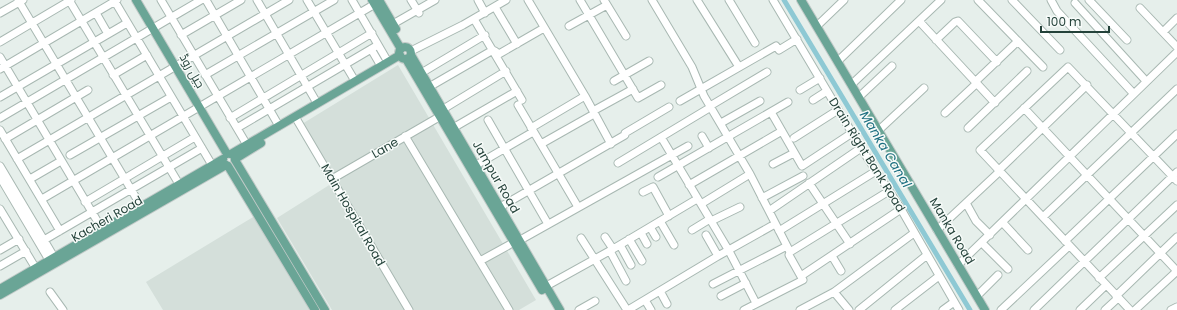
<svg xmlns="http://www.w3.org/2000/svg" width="1177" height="310" font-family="Poppins,Cairo,sans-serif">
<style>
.built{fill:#d4dfda}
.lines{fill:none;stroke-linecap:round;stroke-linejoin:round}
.canal{stroke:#8ec9d4;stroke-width:5}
.minor-casing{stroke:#a8b8b2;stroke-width:9}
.major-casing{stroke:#c2cac8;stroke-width:10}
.minor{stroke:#fff;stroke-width:7}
.major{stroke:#6aa596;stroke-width:8}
.labels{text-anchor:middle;stroke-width:3;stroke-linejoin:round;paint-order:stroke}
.street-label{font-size:12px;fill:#24423a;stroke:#f7fbf9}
.water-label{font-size:13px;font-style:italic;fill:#1c6f80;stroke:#f7fbf9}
</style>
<rect width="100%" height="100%" fill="#e6efeb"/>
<path class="built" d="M398 65 536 300 519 310H332L277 218 334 182 302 124Z
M258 214 315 310H163L146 282Z"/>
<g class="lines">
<path class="canal" d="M784 0 970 310"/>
<g class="minor-casing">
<path id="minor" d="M18 0 141 206
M69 0 179 184
M114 0 212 165
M161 0 247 145
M206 0 279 126
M257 0 317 103
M307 0 355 81
M352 0 388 62
M411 0 419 13
M478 0 485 13
M528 0 585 96 611 144
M580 0 638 98 661 85
M604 0 626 36
M652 0 692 67 704 96 750 174 790 252 789 255 803 280 744 310
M697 0 739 67
M729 0 755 43
M773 0 861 148 901 209 959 310
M978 0 1043 67
M1012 0 1060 50
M1051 0 1057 11 1133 93
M1089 0 1127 40
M1075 3 1146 81
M495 7 517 44
M1140 8 1177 47
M0 13 23 0
M96 13 108 34
M474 19 522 100
M919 21 995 103
M393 24 435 0
M569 26 607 5
M817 26 844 0
M1163 32 1177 18
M181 35 241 0
M936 40 955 22 958 21 997 62
M0 42 71 0
M371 49 381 66
M411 51 463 25 506 0
M495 51 499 54 544 28
M0 57 102 229
M838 61 901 0
M0 69 117 0
M423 72 485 35
M113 75 147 55
M205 75 334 0
M614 81 649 61
M975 82 1018 41
M852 84 941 0
M429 87 493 50
M800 90 820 78
M0 97 127 23
M859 97 892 66
M813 100 827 91
M680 101 769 50 776 46 779 50 797 39
M518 105 578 207
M710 106 767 72
M1024 108 1177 271
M593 111 633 89
M771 112 802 166 852 133
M945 113 977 83
M0 118 201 0
M230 118 372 33
M297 120 409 310
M488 120 548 224
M721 123 760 101
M237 128 378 45
M453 128 517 91
M531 128 585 96
M968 128 1027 71
M0 130 60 231
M879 130 924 88
M405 136 509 310
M702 136 709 148
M661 137 729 251 756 303
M794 138 838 110
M5 139 88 90
M541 144 594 114
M70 155 171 97
M17 159 289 0
M618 163 711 107
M478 164 533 132
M773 164 794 153
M0 166 57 262
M998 171 1087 85
M0 177 52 265
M658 177 788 102
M30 179 61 161
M332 179 439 117 445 108 506 71
M809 183 850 244
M689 185 782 131
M643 192 653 187 669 216
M762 198 803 176
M42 199 375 4
M85 202 195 137
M966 203 976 221 990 235
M701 204 750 174
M502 206 625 135V133L669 107
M0 209 35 267
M769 211 861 148
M1043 217 1177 89
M660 221 674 245
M711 221 740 207
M1003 223 1028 250
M650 227 656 237
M692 230 710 219
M937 230 999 172
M779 231 876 171
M641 233 647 244
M706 235 718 256
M605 237 613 249
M581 238 627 310
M522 239 688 146
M629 239 642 261
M44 240 202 148
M1065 241 1177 134
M982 243 1008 269
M620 245 631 265
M0 250 19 239
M610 251 626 281
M790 252 889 191
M832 256 841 271
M480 261 509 245
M958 265 1177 52
M0 266 26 251
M801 276 901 209
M1099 278 1177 205
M550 284 613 249 697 199
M713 284 787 246
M660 291 667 304
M50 292 63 310
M834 292 849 310
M721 296 746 283
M977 296 998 275
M1116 296 1177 237
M645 300 651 310
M579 310 595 301
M628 310 718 256 775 224
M800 310 834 292 914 233
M859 310 927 255
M895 310 939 276
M943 310 954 302
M1001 310 1069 246
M1034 310 1177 172
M1080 310 1106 285
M1105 310 1118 298
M1130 310 980 150 1068 67 1177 181
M1135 310 1177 271
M1171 310 1177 307"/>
</g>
<g class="major-casing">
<path id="major" d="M136 0 227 154
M372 0 401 49
M379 0 396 29
M801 0 985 310
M399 53a6 6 0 1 1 12 0a6 6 0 1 1-12 0Z
M411 55 560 310
M406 59 542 290
M231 154 400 55
M235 159 261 143
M235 160 325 310
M228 166 315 310
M0 289 223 159
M0 295 226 165"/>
</g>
<use href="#minor" class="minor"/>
<use href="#major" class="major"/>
</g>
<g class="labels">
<g class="street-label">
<text transform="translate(192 71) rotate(60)" y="4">جیل روڈ</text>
<text transform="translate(385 148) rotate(-30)" y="4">Lane</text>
<text transform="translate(867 155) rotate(58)" y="4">Drain Right Bank Road</text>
<text transform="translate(496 177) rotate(60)" y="4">Jampur Road</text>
<text transform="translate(353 215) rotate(60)" y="4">Main Hospital Road</text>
<text transform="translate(107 219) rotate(-30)" y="4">Kacheri Road</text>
<text transform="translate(952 231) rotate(59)" y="4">Manka Road</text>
</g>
<g class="water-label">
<text transform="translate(886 149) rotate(59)" y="5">Manka Canal</text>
</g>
</g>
<path d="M1041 26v6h68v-6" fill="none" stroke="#24423a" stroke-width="2"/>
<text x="1047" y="26" font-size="12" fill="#24423a" stroke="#f7fbf9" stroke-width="3" paint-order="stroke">100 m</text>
</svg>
